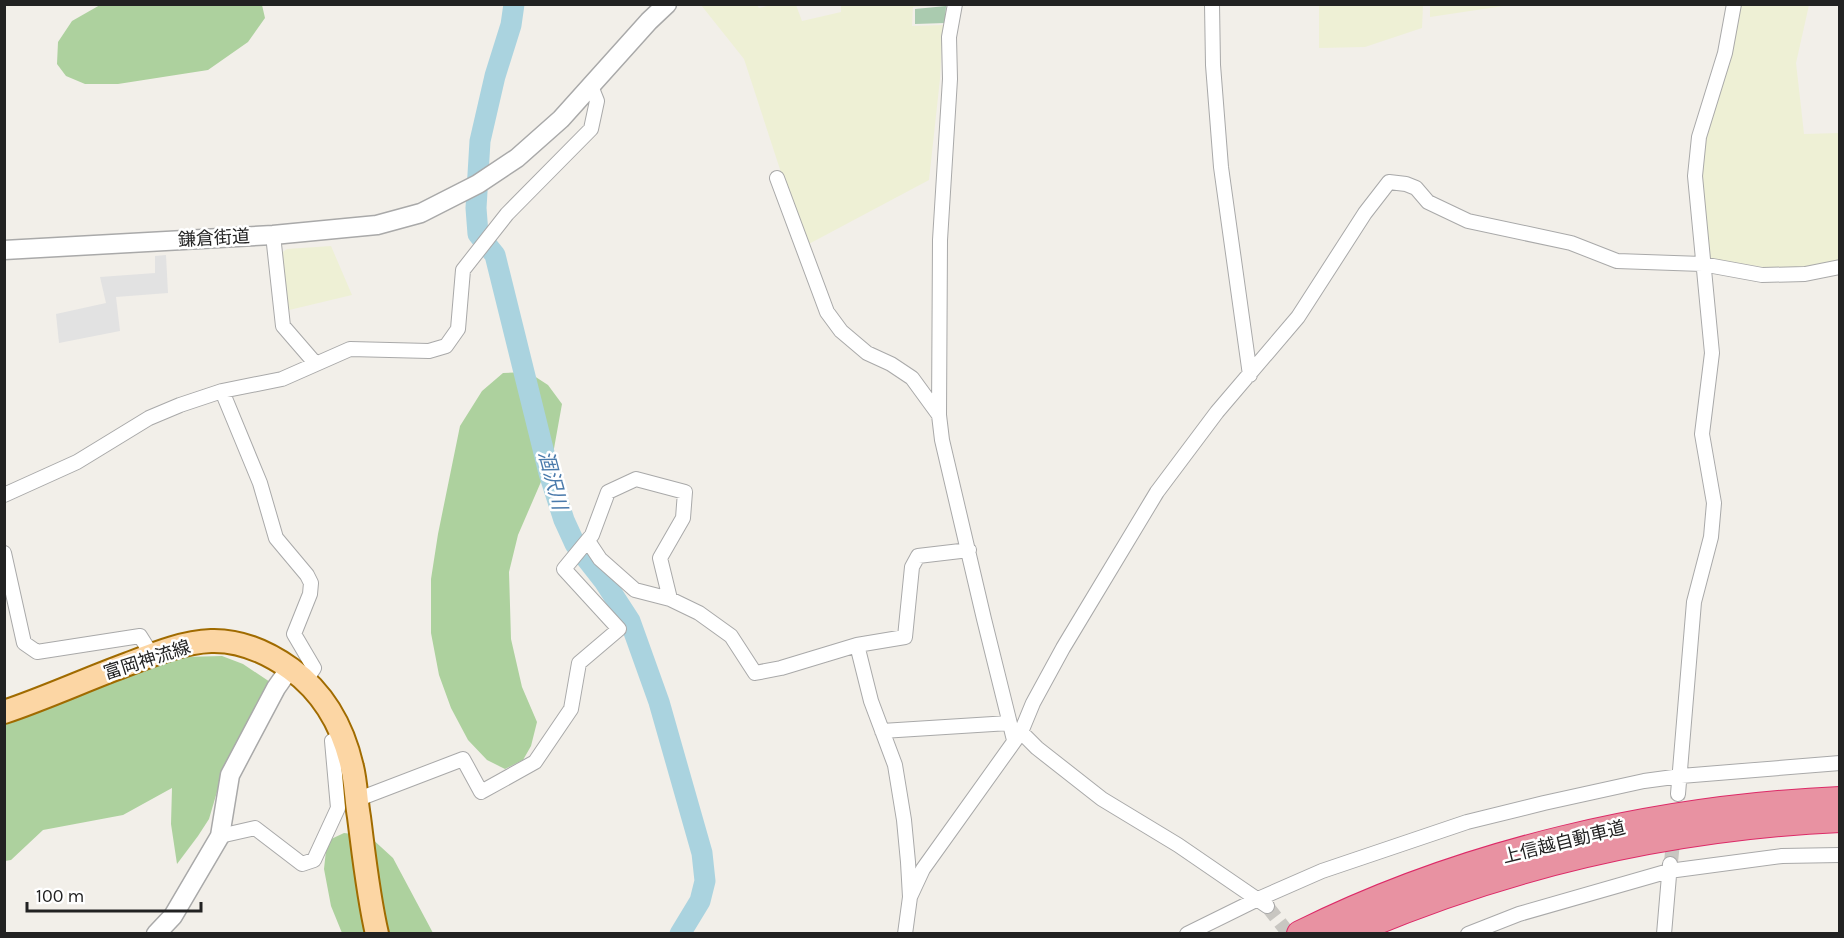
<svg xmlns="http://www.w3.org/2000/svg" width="1844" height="938" font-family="Karla,'Noto Sans JP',sans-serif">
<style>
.farmland{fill:#eef0d5}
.forest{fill:#add19e}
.cemetery{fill:#aacbaf}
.parking{fill:#e2e2e2}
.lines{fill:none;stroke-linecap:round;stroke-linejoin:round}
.river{stroke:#aad3df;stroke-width:21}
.minor-tunnel{stroke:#c8c6c1;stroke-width:14;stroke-dasharray:14 7;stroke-linecap:butt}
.minor-casing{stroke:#a9a9a9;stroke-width:16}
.tertiary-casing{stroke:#a9a9a9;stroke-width:21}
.primary-casing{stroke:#a06b00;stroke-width:26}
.motorway-casing{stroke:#dc2a67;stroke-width:28}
.minor{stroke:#fff;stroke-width:14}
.tertiary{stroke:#fff;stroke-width:18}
.primary{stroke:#fcd6a4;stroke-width:22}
.motorway{stroke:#e892a2;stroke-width:26}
.labels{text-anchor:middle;stroke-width:5;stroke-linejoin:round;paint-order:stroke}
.street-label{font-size:18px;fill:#222;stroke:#fff}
.water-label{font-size:20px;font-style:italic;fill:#4a7aab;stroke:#fff}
</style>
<rect width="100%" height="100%" fill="#f2efe9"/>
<path class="farmland" d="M701 5H757L759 8 771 5H796L802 21 841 12V5H938L913 7 912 26 943 25 940 79 929 180 805 246 744 59Z
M1319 5H1423L1422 28 1365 47 1319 48Z
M1430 5V4L1510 5 1430 17Z
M1739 5H1809L1796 63 1801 107 1804 134 1839 133V260L1798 269 1762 267 1710 258 1698 172 1702 141Z
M331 246 352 295 285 311 280 254 287 249Z"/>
<path class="forest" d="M100 5H262L265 18 248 42 208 70 118 84H85L66 76 57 64 58 42 72 21Z
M528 372 548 385 562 404 553 454 518 535 509 572 511 639 522 687 537 722 531 746 523 760 505 769 487 760 468 740 451 708 439 675 431 633V579L438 534 460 426 482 391 503 373Z
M222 656 243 664 270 682 224 768 209 819 198 836 177 864 171 824 172 788 123 815 43 830 11 860 5 861V718L155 663 184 657Z
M344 833 369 836 393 858 433 933H342L331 906 324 869 327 841Z"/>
<path class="cemetery" d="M946 6 945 23 915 24V9Z"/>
<path class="parking" d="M166 255 168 293 116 297 120 331 59 343 56 314 106 303 100 277 155 273V256Z"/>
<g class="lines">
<path class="river" d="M514 4 511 25 495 76 480 141 476 208 478 234 495 255 549 473 564 520 575 544 604 581 630 621 659 702 702 853 705 881 700 901 680 934"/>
<path class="minor-tunnel" d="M1671 862 1678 794
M1267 906 1289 934"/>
<g class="minor-casing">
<path id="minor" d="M955 4 949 37 950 79 940 240 939 415 942 440 984 619 1014 740
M1212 4 1213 65 1221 167 1250 375
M777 178 827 312 841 331 867 353 891 364 912 378 939 415
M273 235 283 326 315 363
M222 391 260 483 276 538 307 575 311 583 310 594 294 634 314 668 306 680
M4 495 77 462 149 418 180 405 222 391 282 379 350 349 429 351 446 346 458 329 463 270 507 214 591 129 597 101 591 86
M588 541 600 559 635 590 670 599 699 613 731 636 755 673 781 668 857 645 871 701 895 765 904 820 908 862 910 897 905 934
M4 553 24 643 37 652 140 636 152 655
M857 645 905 637 912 567 918 556 969 550
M882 731 1009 723
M1021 732 1037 748 1102 799 1178 845 1267 906
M1678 794 1694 602 1711 537 1714 503 1702 434 1712 353 1695 176 1699 137 1725 53 1734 4
M356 800 463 759 481 792 535 762 571 709 579 663 619 629 564 569 592 535 608 492 636 479 685 492 683 518 660 558 670 599
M220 836 255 828 302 864 314 860 338 808 332 741 342 735
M910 897 923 869 1021 732 1033 703 1063 648 1157 492 1217 412 1298 317 1365 213 1389 182 1406 184 1416 188 1428 202 1468 221 1571 243 1617 261 1702 264 1762 275 1805 274 1840 267
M1187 934 1258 899 1322 871 1467 822 1544 803 1644 781 1681 776 1840 763
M1468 934 1519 914 1669 871 1782 856 1840 855
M1664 934 1670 864"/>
</g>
<g class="tertiary-casing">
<path id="tertiary" d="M4 250 273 235 377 225 421 213 478 184 517 158 561 119 649 21 667 4
M156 934 173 916 220 836 230 775 276 688 290 668"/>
</g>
<g class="primary-casing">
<path id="primary" d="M4 712C46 698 87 679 128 664 154 654 183 642 211 641 241 640 267 652 291 669 324 693 343 727 352 767 356 783 356 800 359 817 364 856 368 895 377 934"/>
</g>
<g class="motorway-casing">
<path id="motorway" d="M1300 934C1465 852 1657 808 1840 800
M1346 934C1502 866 1669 827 1840 819"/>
</g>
<use href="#minor" class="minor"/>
<use href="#tertiary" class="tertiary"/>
<use href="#primary" class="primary"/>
<use href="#motorway" class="motorway"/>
</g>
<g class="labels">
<g class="street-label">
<text transform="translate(214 238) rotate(-3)" y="6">鎌倉街道</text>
<text transform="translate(147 660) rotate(-18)" y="6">富岡神流線</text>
<text transform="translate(1564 842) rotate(-14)" y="6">上信越自動車道</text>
</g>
<g class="water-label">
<text transform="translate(553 480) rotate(75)" y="7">涸沢川</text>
</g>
</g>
<rect width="1844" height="938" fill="none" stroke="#222222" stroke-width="12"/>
<path d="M27 902v9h174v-9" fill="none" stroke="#222222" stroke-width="3"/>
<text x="36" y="902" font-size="18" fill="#222222" stroke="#ffffff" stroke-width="4.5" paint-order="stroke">100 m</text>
</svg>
